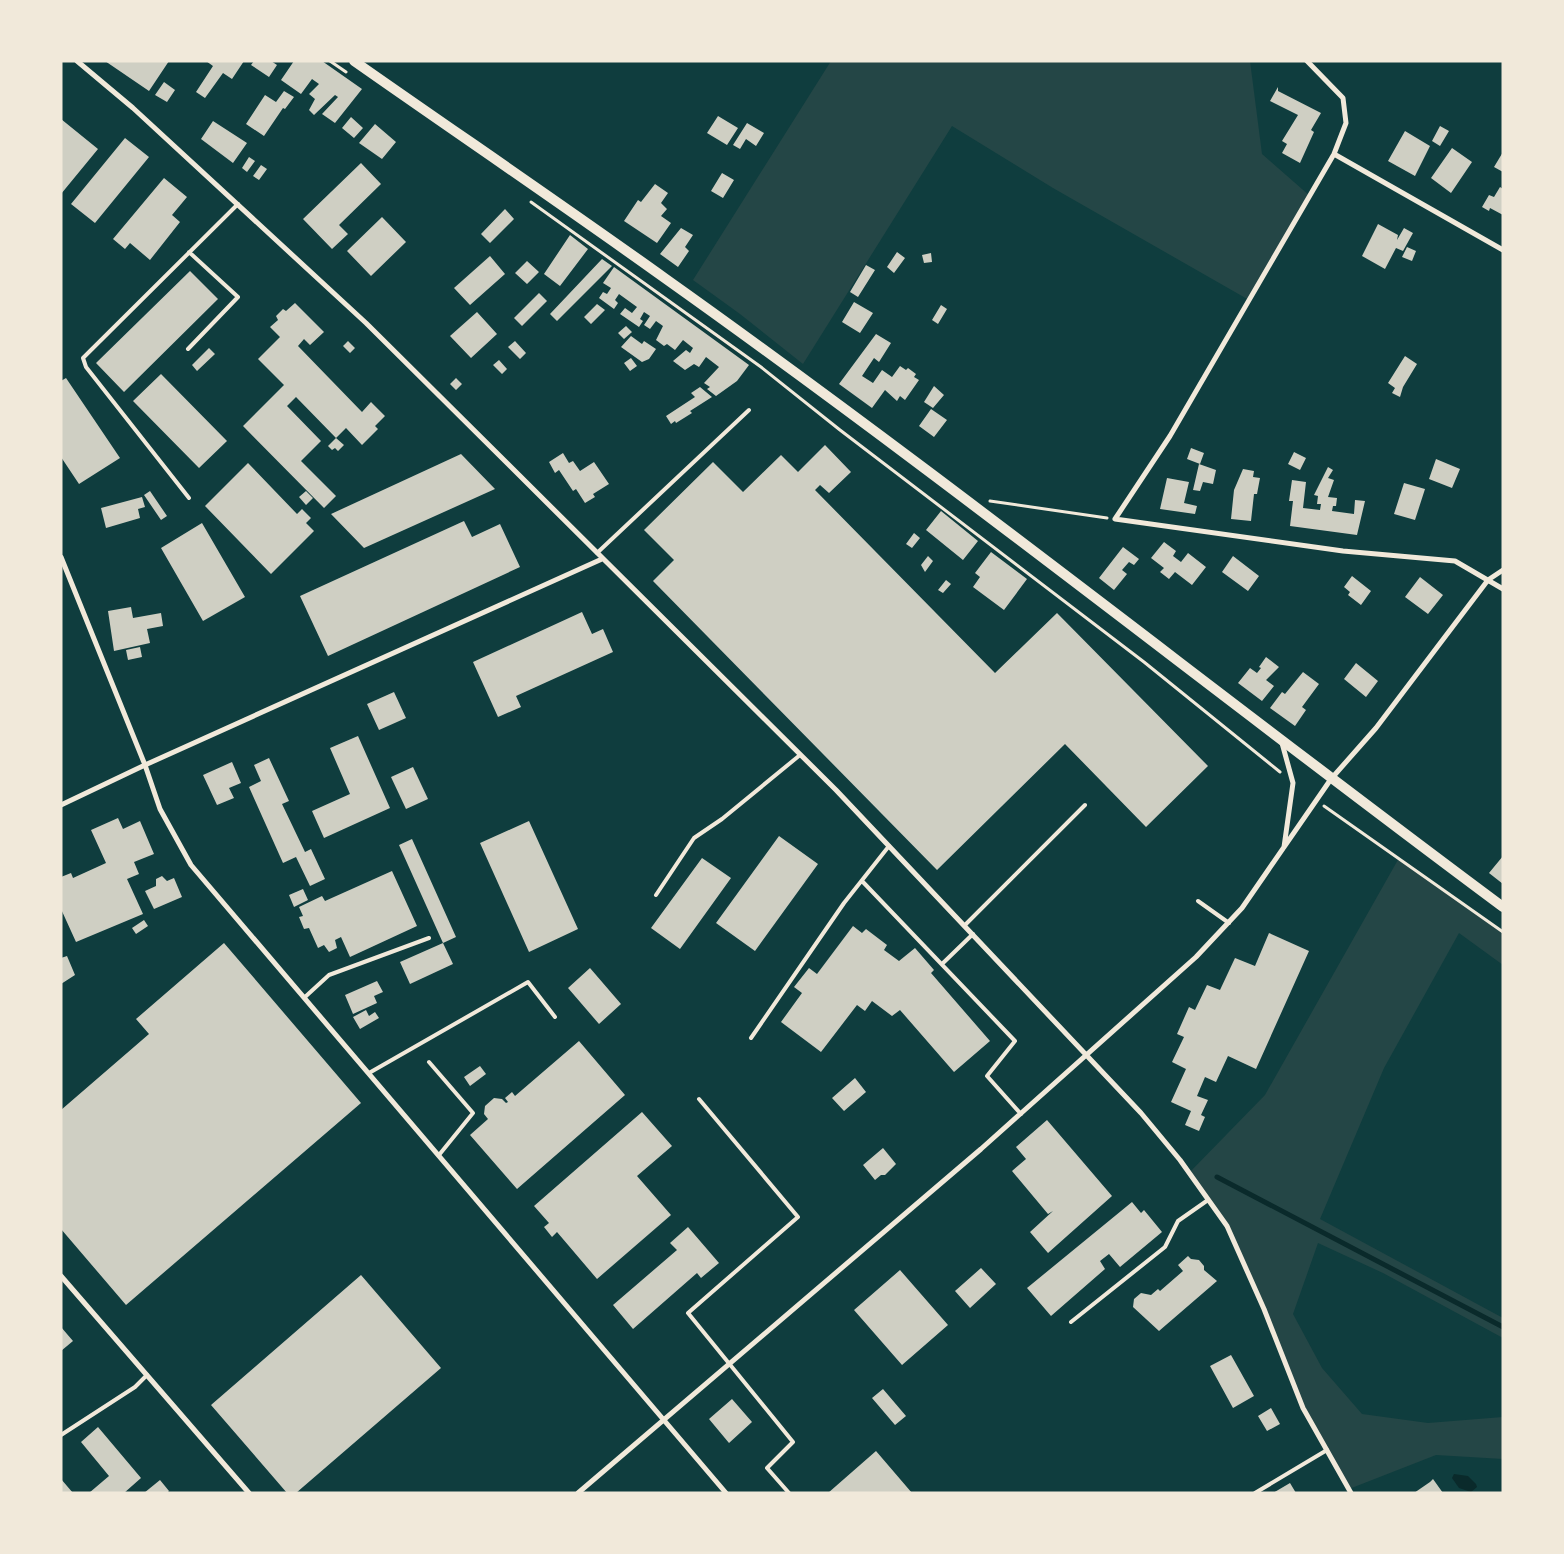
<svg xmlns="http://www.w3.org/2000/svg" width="1564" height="1554" font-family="Barlow,sans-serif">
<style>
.green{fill:#244646}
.water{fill:#0a2a2b}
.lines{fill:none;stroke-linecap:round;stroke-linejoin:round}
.stream{stroke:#0a2a2b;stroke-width:5}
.building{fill:#cfcfc3}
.path{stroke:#f1e9da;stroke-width:3}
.service{stroke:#f1e9da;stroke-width:4}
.minor{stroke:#f1e9da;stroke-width:5}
.secondary{stroke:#f1e9da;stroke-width:10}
</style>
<rect width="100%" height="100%" fill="#0f3d3e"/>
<path class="green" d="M831 61H1250L1262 154 1310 196 1249 300 1053 188 952 126 803 364 740 314 693 280Z
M1399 858 1503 932V965L1459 933 1384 1068 1320 1219 1503 1318V1338L1383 1273 1318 1243 1293 1314 1322 1368 1362 1414 1428 1423 1503 1417V1459L1436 1455 1349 1489 1303 1408 1227 1226 1189 1173 1265 1095Z"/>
<path class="water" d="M1454 1474 1468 1476 1476 1484 1477 1487 1471 1492 1459 1488 1452 1478Z"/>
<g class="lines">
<path class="stream" d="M1217 1177 1503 1327"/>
</g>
<path class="building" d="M105 61H169L149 91Z
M206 61H244L232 79 223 73 205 98 196 92 213 66Z
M254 61H271L277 65 269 77 251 65Z
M294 61H322L362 89 335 123 322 114 338 97 335 95 314 115 309 110 315 99 309 94 319 84 312 79 301 94 281 80Z
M164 82 175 90 167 102 155 95Z
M1278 87V91L1321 113 1311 130 1314 132 1300 163 1282 153 1287 144 1282 141 1298 115 1270 101Z
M284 91 294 97 285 109 283 108 264 136 246 124 265 95 276 102Z
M718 116 738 128 727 145 707 133Z
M351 117 363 128 354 138 342 128Z
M61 119 98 149 61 194Z
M213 121 247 143 233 163 201 139Z
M747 123 764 133 756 146 746 139 740 149 733 145Z
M375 124 396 142 382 159 359 143Z
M1440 126 1449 131 1440 146 1432 141Z
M1405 131 1430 146 1415 176 1388 161Z
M125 138 149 157 95 223 71 204Z
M1452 148 1472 162 1451 193 1431 178Z
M1503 152V172L1494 167Z
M249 157 255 161 247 172 242 168Z
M361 163 381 184 339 225 348 234 332 249 303 219Z
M261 165 267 169 259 180 253 176Z
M722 173 734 180 723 198 711 191Z
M164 178 187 197 172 215 180 222 150 260 130 243 125 249 113 239Z
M655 184 668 193 661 203 667 209 661 216 671 223 657 243 624 221 638 200 641 202Z
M1500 187 1503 189V215L1490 208 1489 211 1482 207 1489 195 1494 197Z
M505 209 514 219 490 243 481 234Z
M382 217 406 242 371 276 347 251Z
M1378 224 1398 235 1397 240 1404 228 1413 233 1403 251 1396 248 1385 269 1362 256Z
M681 228 693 235 685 247 689 251 678 267 660 254Z
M570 235 588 249 560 286 544 274Z
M1407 247 1416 251 1412 261 1402 257Z
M897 252 905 258 894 273 887 267Z
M931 253 932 262 924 263 922 255Z
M490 256 505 274 470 305 454 288Z
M602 259 612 266 557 321 550 314Z
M527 261 539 272 527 284 515 273Z
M866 265 875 270 858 297 850 292Z
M614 267 749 365 737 381 716 396 707 389 710 387 704 383 719 367 706 357 699 367 694 364 685 370 673 361 686 350 690 353 693 348 683 340 675 350 667 344 664 346 656 340 663 326 656 321 650 329 644 325 650 316 644 312 640 319 643 321 639 327 620 314 625 308 632 313 637 307 619 294 615 300 618 303 614 309 599 298 603 292 607 294 611 288 603 283Z
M190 271 218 299 124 392 96 363Z
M539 293 547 301 522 326 514 318Z
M854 302 873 313 860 333 842 322Z
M295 303 324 332 310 345 304 339 298 346 362 412 371 402 385 416 375 426 378 429 362 445 346 428 336 438 296 397 287 406 321 441 301 461 336 496 324 508 243 426 284 385 258 359 280 337 270 327 278 320 276 316 283 309 286 311Z
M597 304 605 310 591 324 584 317Z
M941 305 947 309 938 324 932 320Z
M477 312 497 334 471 358 450 336Z
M626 326 632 332 624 339 618 333Z
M876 334 891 343 879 362 874 358 862 376 873 383 882 370 892 377 900 366 906 370 908 368 916 374 914 377 919 380 905 400 900 396 897 401 885 390 872 408 839 384Z
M631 336 642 344 644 341 656 349 649 359 642 362 621 347Z
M348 341 355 348 350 353 343 346Z
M515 341 526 353 520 359 508 347Z
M209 348 215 354 197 371 192 365Z
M1405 356 1417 364 1403 387 1400 397 1392 393 1395 388 1388 383Z
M631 358 637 366 630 371 624 363Z
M499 360 507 369 502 374 493 365Z
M161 374 227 441 199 468 133 401Z
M66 378 120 458 79 484 61 457V381Z
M456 378 462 384 456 390 450 384Z
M934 386 944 395 933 408 924 402Z
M700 387 712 397 690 411 692 413 676 423 675 421 671 424 666 416 695 397 691 393Z
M931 409 947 420 934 437 919 426Z
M336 438 344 445 338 451 335 448 332 450 328 446Z
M825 445 851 472 829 493 820 485 815 490 995 673 1057 613 1208 766 1146 827 1065 744 937 870 653 581 674 560 644 530 713 462 743 492 781 455 798 472Z
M1191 448 1204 453 1200 464 1187 459Z
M1294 452 1306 458 1300 470 1288 464Z
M563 453 569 463 573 461 580 471 594 462 609 484 593 494 595 497 585 503 576 489 573 491 559 470 555 473 549 462Z
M461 454 495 489 364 548 331 514Z
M1436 459 1460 469 1452 488 1429 479Z
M248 463 297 514 302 509 311 518 306 523 314 531 271 574 205 506Z
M1199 464 1216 470 1213 484 1203 482 1200 491 1193 490Z
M1328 467 1333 470 1328 478 1334 480 1328 497 1337 498 1336 506H1333L1332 511 1354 514 1355 500 1365 501 1357 535 1290 526 1293 501H1289L1292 480 1306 482 1303 508 1320 510 1321 504H1317L1318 496 1314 495Z
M1243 469 1254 471 1253 477 1260 478 1257 494H1254L1251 521 1231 519 1234 490Z
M1167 478 1189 482 1184 503 1197 506 1195 514 1160 509Z
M1404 483 1425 489 1415 520 1394 514Z
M150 491 167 516 161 520 144 495Z
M306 491 313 498 306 505 299 497Z
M142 497 145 507 138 509 140 518 106 528 101 508Z
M941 511 978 541 963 560 926 530Z
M464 521 472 537 500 524 520 567 328 656 300 596Z
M202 523 245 597 203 621 161 548Z
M914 533 920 538 912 548 906 544Z
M1164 542 1176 551 1173 556 1181 562 1188 553 1206 567 1192 585 1175 572 1169 579 1160 572 1164 568 1151 558Z
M1123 547 1139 559 1134 565 1129 562 1122 570 1127 574 1114 590 1099 578Z
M991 552 1027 579 1004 610 973 587 980 577 975 573Z
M928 556 933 561 925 572 921 565Z
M1233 556 1259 576 1248 591 1222 572Z
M1352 576 1371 591 1361 605 1348 595 1350 592 1344 587Z
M1420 577 1443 595 1428 614 1405 597Z
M946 580 951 584 943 593 938 590Z
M131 607 133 618 161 613 163 626 147 629 150 643 114 651 108 611Z
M582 612 592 634 603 629 613 652 516 696 521 707 498 717 473 662Z
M140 647 142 657 128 660 126 650Z
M1266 657 1279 667 1266 680 1274 686 1262 701 1238 683 1250 668 1257 673 1261 668 1259 667Z
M1356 663 1378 681 1366 697 1344 679Z
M1303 672 1319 684 1302 707 1306 710 1295 726 1270 708 1282 692 1285 694Z
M394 692 406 718 379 730 367 704Z
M358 736 390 808 324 838 312 811 350 794 330 748Z
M269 758 289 801 282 804 305 852 311 849 325 879 310 886 296 857 283 863 249 787 261 781 254 765Z
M232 762 241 783 229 788 234 798 217 805 203 775Z
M413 767 428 799 406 809 391 777Z
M118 818 123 829 140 821 154 854 134 862 139 874 127 879 143 914 76 942 61 909V877L71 873 73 878 106 863 91 830Z
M529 821 578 929 529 952 480 843Z
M779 836 818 864 755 951 716 923Z
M412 839 456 937 443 943 453 964 410 984 400 962 443 943 399 845Z
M1503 856V884L1489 873Z
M702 858 731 878 680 949 651 928Z
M392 871 417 926 350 957 341 937 335 940 337 948 329 952 324 945 318 948 309 928 304 929 299 917 303 916 299 907 322 896 325 901Z
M162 876 167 881 174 878 182 897 154 909 145 891 156 886V879Z
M303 889 308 900 294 907 289 895Z
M144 920 148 926 136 934 132 928Z
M853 926 862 933 866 929 887 945 884 950 899 961 915 948 934 970 931 973 990 1041 954 1072 900 1010 892 1016 872 1001 865 1011 857 1005 821 1052 781 1022 802 993 794 987 809 968 817 974Z
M1269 933 1309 951 1256 1069 1228 1056 1216 1082 1205 1077 1197 1096 1208 1100 1201 1115 1205 1117 1199 1131 1185 1125 1191 1111 1171 1102 1186 1069 1172 1062 1184 1037 1177 1034 1189 1007 1195 1010 1207 985 1220 990 1235 958 1255 966Z
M224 943 361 1103 126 1305 61 1229V1110L149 1034 136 1019Z
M67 956 75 975 61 984V958Z
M590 968 621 1004 599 1024 568 988Z
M377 981 383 992 374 996 377 1003 353 1014 345 995Z
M366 1010 369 1016 375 1012 379 1018 360 1029 353 1017Z
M579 1041 625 1095 517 1189 470 1135 488 1119 484 1114 485 1106 494 1098 502 1099 506 1103 508 1102 505 1098 512 1092 515 1096Z
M480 1066 486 1074 470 1086 464 1077Z
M855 1078 866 1092 844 1111 832 1098Z
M642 1112 672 1146 637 1176 671 1215 597 1279 557 1232 552 1237 544 1227 549 1223 534 1206Z
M1047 1120 1112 1196 1048 1253 1030 1232 1053 1211 1048 1214 1012 1171 1026 1159 1016 1147Z
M883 1148 896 1164 885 1175H881L875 1180 863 1165Z
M1132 1202 1141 1213 1144 1210 1162 1232 1120 1267 1109 1254 1100 1261 1105 1269 1051 1316 1027 1288Z
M688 1227 719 1263 701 1278 697 1273 633 1329 613 1305 677 1250 670 1243Z
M1188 1256 1191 1259 1199 1260 1204 1266V1270L1217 1281 1159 1331 1133 1307 1134 1299 1141 1293 1151 1295 1158 1289 1160 1291 1183 1271 1178 1265Z
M981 1268 996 1284 970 1308 955 1291Z
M900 1270 948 1325 902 1365 854 1310Z
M361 1275 441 1368 296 1493H287L211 1405Z
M61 1327 73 1341 61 1351Z
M1231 1355 1254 1396 1233 1408 1210 1366Z
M883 1389 906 1416 895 1425 872 1398Z
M732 1399 752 1422 729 1443 709 1419Z
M1271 1408 1280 1424 1267 1431 1258 1416Z
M98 1427 141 1478 124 1493H89L109 1476 81 1442Z
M876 1451 912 1493H828Z
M61 1479 73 1493H61Z
M1433 1479 1443 1493H1414L1430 1482Z
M160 1480 169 1491 167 1493H144Z
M1290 1483 1296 1493H1273Z"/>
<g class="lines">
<path class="path" d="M330 61 346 72
M531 202 761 367 840 430 1144 662 1280 772
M990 501 1107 518
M1324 806 1503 932"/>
<path class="service" d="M188 349 238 297 189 252
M189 498 86 367 83 358 238 204
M597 553 749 410
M862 881 1015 1041 987 1076 1021 1114
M656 895 694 838 722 819 800 755
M1198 901 1229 923
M965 925 1085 805
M942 964 973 934
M305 997 329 975 429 938
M751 1038 844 903 889 846
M429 1062 473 1113 439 1155
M369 1073 528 982 555 1017
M699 1099 798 1217 688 1313 793 1442 767 1468 789 1493
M1071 1322 1165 1247 1178 1221 1208 1200
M61 1435 135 1387 147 1375
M1255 1493 1327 1450"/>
<path class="minor" d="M77 61 133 108 366 323 836 790 1141 1113 1180 1160 1227 1226 1264 1309 1303 1408 1351 1493
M1307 61 1343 98 1346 123 1334 154 1170 436 1115 519 1343 551 1455 561 1503 589
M1334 154 1503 250
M61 557 145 765 160 809 191 865 726 1493
M1282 743 1293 783 1284 847
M61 805 145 765 602 559
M61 1276 249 1493
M578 1493 981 1149 1196 957 1242 908 1331 779 1376 728 1488 580 1503 570"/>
<path class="secondary" d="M354 61C458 134 563 205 666 279 950 481 1223 699 1503 907"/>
</g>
<rect width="1564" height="1554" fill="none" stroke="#f1e9da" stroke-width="125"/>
</svg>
